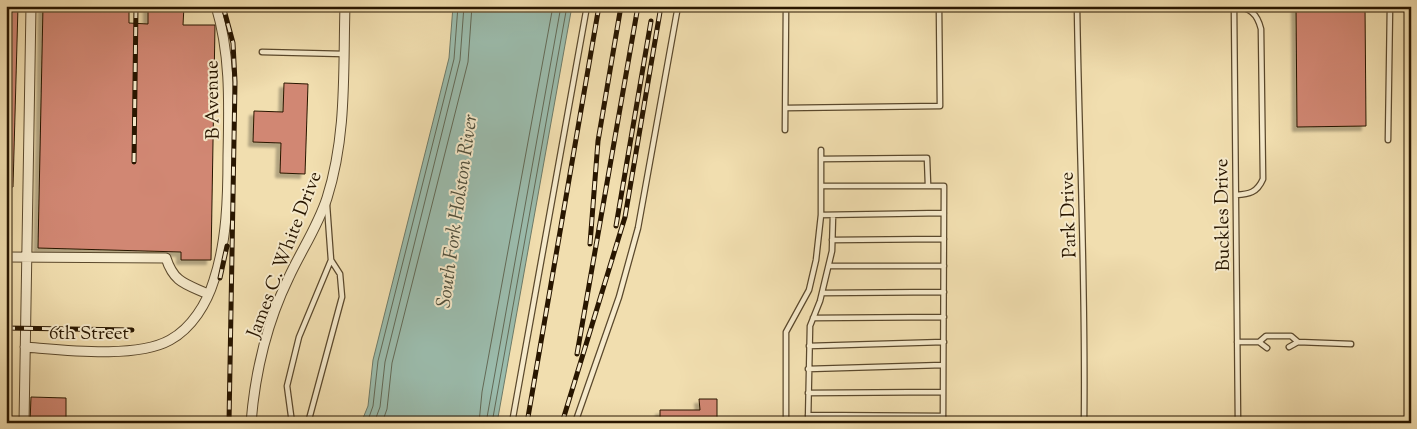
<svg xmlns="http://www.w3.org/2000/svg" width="1417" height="429" font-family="'Sorts Mill Goudy',serif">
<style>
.water{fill:#9bbcad;stroke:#6d7a68}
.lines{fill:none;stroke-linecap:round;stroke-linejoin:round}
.shore{stroke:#626956;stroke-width:1}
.building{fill:#d18773;stroke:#281600;filter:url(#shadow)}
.lane-casing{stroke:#5a482c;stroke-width:7}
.street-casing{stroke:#5a482c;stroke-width:11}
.lane{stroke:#f6eacb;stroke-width:4.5}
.street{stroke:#f6eacb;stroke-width:9}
.rail-casing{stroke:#281600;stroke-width:5}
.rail{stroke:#f6eacb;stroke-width:3;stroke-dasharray:9;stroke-linecap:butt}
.labels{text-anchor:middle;stroke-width:4;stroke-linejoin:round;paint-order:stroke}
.street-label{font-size:19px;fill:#281600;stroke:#f6eacb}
.water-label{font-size:20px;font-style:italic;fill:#50503d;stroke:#f6eacb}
</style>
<defs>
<filter id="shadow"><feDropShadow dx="-4.5" dy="4.5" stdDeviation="1" flood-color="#0004"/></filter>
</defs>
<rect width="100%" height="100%" fill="#f1deaf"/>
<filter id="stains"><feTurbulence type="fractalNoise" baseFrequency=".004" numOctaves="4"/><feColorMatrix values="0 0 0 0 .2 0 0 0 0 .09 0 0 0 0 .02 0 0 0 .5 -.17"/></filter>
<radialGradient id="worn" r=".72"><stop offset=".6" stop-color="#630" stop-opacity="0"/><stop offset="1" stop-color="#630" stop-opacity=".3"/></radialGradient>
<path class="water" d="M453 6H572L497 423H361L368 406 373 360 449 58Z"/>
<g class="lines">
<path class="shore" d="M367 423 373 406 378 361 454 59 458 6
M374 423 380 407 385 362 460 60 464 6
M382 423 387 409 392 363 468 62 472 6
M479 423 482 392 553 6
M486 423 561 6
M492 423 567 6"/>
</g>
<path class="building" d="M6 6H18L13 187H6Z
M43 6H129V23L148 24V6H184L183 25H215L211 260H181V252L38 248Z
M1296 6H1365L1366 126 1297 127Z
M284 83 308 84 305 174 280 173 281 143 253 142 254 111 283 112Z
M31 397 66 398V423H30Z
M699 399H717V423H660V410H700Z"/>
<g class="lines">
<g class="lane-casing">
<path id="lane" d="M1077 6C1079 145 1086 284 1084 423
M1234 6 1238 423
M1234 6C1250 8 1257 13 1261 29L1263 179C1257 193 1249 194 1236 195
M262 52 344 54
M786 108 940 106 939 6
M785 130 786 6
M1388 140 1390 6
M821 159 927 158 928 185
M821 186H944L943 423
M821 215 944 213
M832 240 944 239
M829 266H944
M822 293 944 292
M813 318 944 317
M1237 342H1259
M1298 342 1351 344
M809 346 944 342
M1267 348 1259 342 1266 336H1291L1298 342 1289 347
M808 369 943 365
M808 393 943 392
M808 415 943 416
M292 423 287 386 299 337 331 260
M308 423 342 297 340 274 331 260 327 205
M512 423 587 6
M575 423 619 297 638 228 678 6
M786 423V332L809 290 816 260 821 215V150
M808 423 810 326 820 301 832 251 833 215"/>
</g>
<g class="street-casing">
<path id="street" d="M6 257 166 258C174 283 186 284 208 294
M25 347C64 350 136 359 170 340 192 328 207 303 214 280 227 241 228 196 228 156 229 105 231 56 216 6
M24 423 31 6
M251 423C255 373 267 322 289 277 301 251 318 226 327 198 347 135 343 71 345 6"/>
</g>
<use href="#lane" class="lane"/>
<use href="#street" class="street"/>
<g class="rail-casing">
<path id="rail" d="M223 6 233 43 235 82 229 423
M134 162 136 6
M616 226 651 21
M590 244 598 141 621 6
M220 278 227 246
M6 328 132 330
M577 354 638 6
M527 423 599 6
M562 423 625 217 661 6"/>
</g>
<use href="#rail" class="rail"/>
</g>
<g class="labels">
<g class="street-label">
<text transform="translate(211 100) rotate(-91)" y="7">B Avenue</text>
<text transform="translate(1067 215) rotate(-92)" y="7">Park Drive</text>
<text transform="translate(1221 215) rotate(-91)" y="7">Buckles Drive</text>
<text transform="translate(283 254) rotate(-69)" y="7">James C. White Drive</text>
<text x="89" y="339">6th Street</text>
</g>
<g class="water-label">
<text transform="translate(456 211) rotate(-82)" y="7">South Fork Holston River</text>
</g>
</g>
<rect width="1417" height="429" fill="none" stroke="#f1deaf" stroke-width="25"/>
<rect x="8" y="8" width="1402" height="414" fill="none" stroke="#281600" stroke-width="2.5"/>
<rect x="12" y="12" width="1392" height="404" fill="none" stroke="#281600"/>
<rect width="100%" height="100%" filter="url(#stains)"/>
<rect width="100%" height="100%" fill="url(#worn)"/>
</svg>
